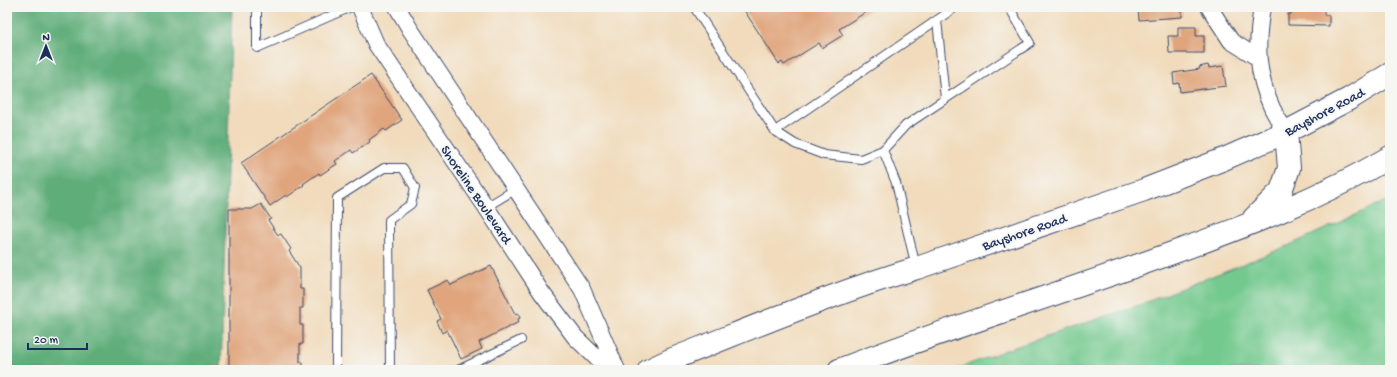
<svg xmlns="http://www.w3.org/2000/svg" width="1397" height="377" font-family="'Gochi Hand',sans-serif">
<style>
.green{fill:#73c98e;stroke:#477c76}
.forest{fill:#5ead79;stroke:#3c6e6c}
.building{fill:#e0a57d}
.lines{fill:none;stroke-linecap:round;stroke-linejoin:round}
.lane-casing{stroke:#3b496c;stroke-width:10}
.street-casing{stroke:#3b496c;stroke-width:18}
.primary-casing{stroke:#3b496c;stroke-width:24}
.lane{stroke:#fff;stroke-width:8}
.street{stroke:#fff;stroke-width:16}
.primary{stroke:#fff;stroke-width:22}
.labels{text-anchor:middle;stroke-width:4;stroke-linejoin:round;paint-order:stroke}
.street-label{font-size:14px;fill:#1b2f5e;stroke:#f6f6f2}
</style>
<rect width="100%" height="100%" fill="#f6f6f2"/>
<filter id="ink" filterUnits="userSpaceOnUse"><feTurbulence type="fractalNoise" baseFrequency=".025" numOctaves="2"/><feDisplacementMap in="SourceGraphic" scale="8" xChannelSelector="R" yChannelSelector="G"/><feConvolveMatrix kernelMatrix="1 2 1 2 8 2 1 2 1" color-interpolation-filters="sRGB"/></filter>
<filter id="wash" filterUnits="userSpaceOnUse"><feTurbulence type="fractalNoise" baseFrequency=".012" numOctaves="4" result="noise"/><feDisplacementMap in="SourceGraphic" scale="16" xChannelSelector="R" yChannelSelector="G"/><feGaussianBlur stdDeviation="0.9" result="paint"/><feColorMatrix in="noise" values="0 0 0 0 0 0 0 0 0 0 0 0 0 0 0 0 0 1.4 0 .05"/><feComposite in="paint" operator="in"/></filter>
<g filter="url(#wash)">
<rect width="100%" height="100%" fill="#f1dbbc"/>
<path class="green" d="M1390 199V370H954L1006 350 1139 305 1288 246Z"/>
<path class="forest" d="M7 7H232L221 370H7Z"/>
<g id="blocks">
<path class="building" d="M742 7H874L839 29 843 35 822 48 819 43 784 65 782 62 779 64Z
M1138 7H1182V17L1139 20Z
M1292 7H1324V15H1329V26L1288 25V14H1291Z
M1178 27H1196V36H1204V53H1169L1168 36H1178Z
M1208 65 1209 68 1223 66 1226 86 1180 92 1179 83 1174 84 1173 73 1200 69 1199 67Z
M371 75 402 120 386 131 384 129 369 140 370 142 353 153 351 150 335 161 337 164 320 175 319 173 303 184 304 185 287 197 286 195 270 206 241 163Z
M261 204 271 219 268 220 278 235 281 234 291 249 289 251 300 268V289H303V308H300V325H303V344H300V362H303V370H229V209H252Z
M491 266 515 314 518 313 520 318 518 319 519 322 479 342 482 349 461 359 447 330 442 333 437 321 441 319 427 290 448 280 451 285Z"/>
</g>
</g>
<g filter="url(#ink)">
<use href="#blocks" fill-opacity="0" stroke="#3b496c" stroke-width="1"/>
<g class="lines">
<g class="lane-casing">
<path id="lane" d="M257 7V48L351 7
M694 7 775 131
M956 7 775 131 795 144 824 155 861 159 883 150 906 125 1030 43 1009 7
M937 20 945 98
M883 150 896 183 916 267
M486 207 516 189
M336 370 337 198 384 168H403L415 188 411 204 389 220 390 370
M458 370 521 340"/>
</g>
<g class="street-casing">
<path id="street" d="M360 7 376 44 486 207 542 293 575 337 609 370
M397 7 410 29 582 289 617 370
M1209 7 1231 41 1258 58
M1262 7C1256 44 1256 73 1272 108 1276 116 1281 124 1286 132"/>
</g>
<g class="primary-casing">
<path id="primary" d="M1254 218 1281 191 1289 168 1286 132
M649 370 670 360C752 328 833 293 917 268L1144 190 1224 159 1286 132 1349 99 1390 74
M839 370C950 327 1063 293 1175 252 1249 225 1322 197 1390 157"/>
</g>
<use href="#lane" class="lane"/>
<use href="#street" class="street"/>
<use href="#primary" class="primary"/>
</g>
</g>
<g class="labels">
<g class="street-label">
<text transform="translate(1324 111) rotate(-28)" y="5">Bayshore Road</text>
<text transform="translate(477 194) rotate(56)" y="5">Shoreline Boulevard</text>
<text transform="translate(1024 231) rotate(-19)" y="5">Bayshore Road</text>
</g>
</g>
<rect width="1397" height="377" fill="none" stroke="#f6f6f2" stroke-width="24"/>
<g transform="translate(46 46)" stroke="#f6f6f2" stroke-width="3" paint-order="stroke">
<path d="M0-3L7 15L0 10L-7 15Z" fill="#1b2f5e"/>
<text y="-6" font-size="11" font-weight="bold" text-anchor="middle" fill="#1b2f5e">N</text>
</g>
<path d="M28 343v6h59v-6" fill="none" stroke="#1b2f5e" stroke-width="2"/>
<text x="34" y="343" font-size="12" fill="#1b2f5e" stroke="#f6f6f2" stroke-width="3" paint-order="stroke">20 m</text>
</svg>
